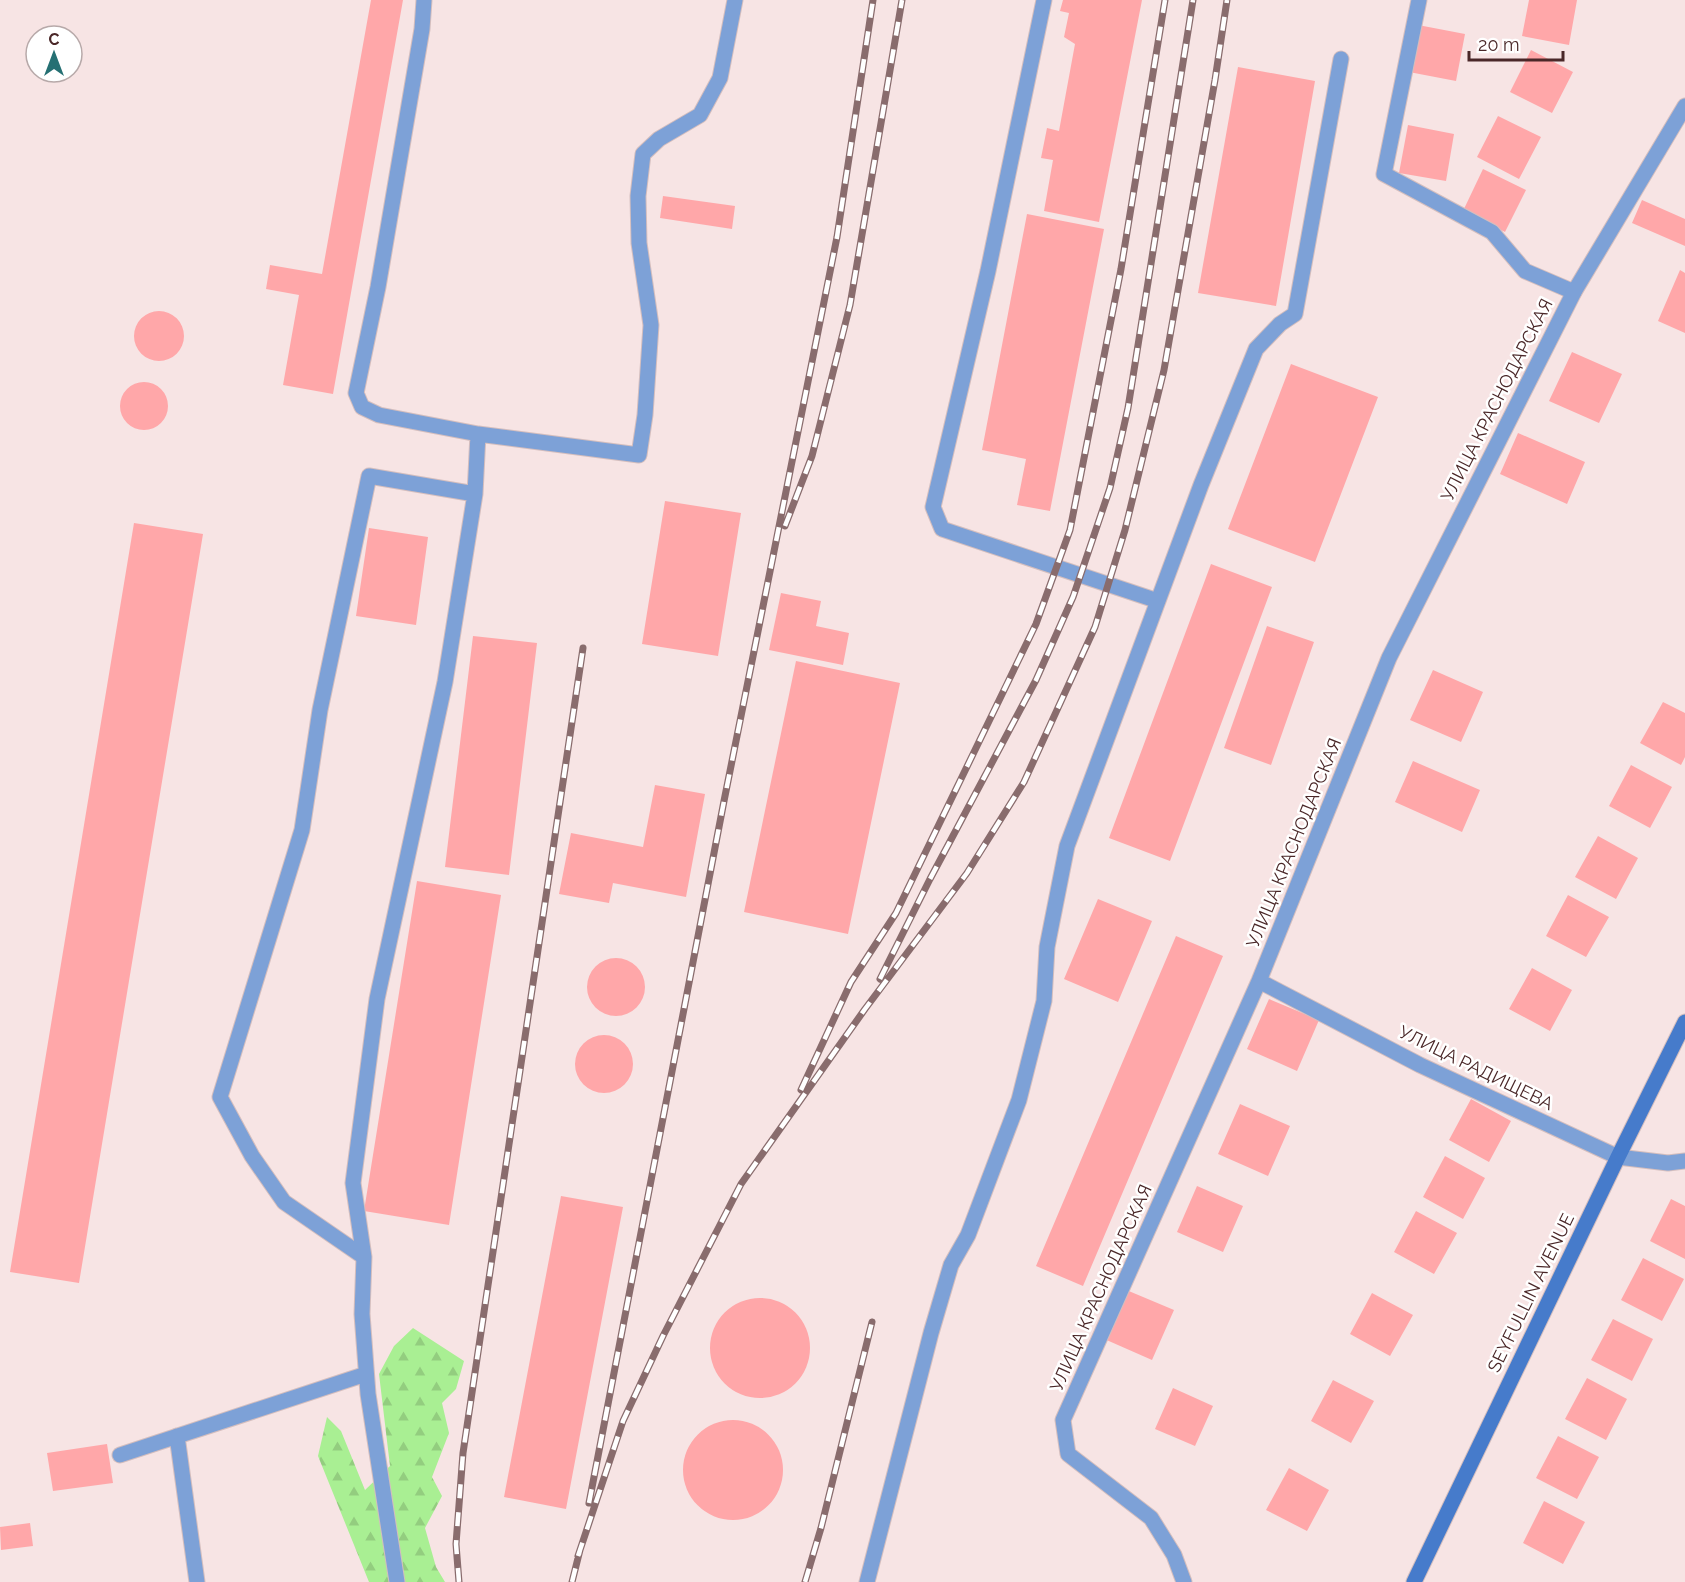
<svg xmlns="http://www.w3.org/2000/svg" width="1685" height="1582" font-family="Raleway,sans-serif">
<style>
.forest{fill:url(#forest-firs)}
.building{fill:#ffa7a9}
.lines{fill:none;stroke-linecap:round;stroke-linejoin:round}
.lane-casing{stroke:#d4bebe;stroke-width:17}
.street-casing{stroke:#d4bebe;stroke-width:17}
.secondary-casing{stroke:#d4bebe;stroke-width:17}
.lane{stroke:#7da1d7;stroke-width:15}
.street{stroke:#7da1d7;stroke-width:15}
.secondary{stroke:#467bcb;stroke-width:15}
.rail-casing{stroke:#896c6d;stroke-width:7}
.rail{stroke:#fff;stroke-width:4.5;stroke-dasharray:14;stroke-linecap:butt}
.labels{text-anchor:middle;stroke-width:5;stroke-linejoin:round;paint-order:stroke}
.street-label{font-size:18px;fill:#4a2728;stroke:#fff}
</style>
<defs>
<pattern id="forest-firs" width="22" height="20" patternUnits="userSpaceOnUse" patternTransform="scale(1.5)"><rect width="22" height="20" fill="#a9ef93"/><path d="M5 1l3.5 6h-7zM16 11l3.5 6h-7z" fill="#93cd7f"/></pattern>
</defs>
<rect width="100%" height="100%" fill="#f7e4e4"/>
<path class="forest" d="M413 1328 464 1361 456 1389 442 1403 449 1433 432 1477 442 1496 425 1528 436 1567 445 1582H369L318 1456 327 1417 341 1431 365 1490 390 1466 379 1374 394 1346Z"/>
<path class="building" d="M371 0H403L333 394 283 385 299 295 266 289 270 265 322 274Z
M1063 0H1142L1099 222 1044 211 1053 160 1041 158 1047 128 1059 131 1075 44 1064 37 1069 13 1060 11Z
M1529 0H1577L1569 45 1522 36Z
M1418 25 1465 34 1456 81 1409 72Z
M1531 50 1573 72 1552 113 1510 92Z
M1238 67 1315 81 1276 306 1198 293Z
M1498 116 1541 137 1519 179 1477 157Z
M1408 125 1454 134 1446 181 1399 173Z
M1483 169 1526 190 1505 232 1463 211Z
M663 196 735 206 732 229 660 218Z
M1642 200 1685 219V246L1632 223Z
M1027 214 1104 229 1050 511 1017 505 1026 459 982 450Z
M1680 270 1685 273V333L1658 321Z
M134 336a25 25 0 1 1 50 0a25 25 0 1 1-50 0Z
M1572 352 1622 374 1599 423 1549 401Z
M1291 364 1378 397 1315 562 1228 529Z
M120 406a24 24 0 1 1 48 0a24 24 0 1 1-48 0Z
M1518 433 1585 462 1567 504 1500 474Z
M665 501 741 513 718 656 642 644Z
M134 523 203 534 79 1283 10 1272Z
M369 528 428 537 416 625 356 616Z
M1211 564 1272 587 1170 861 1109 838Z
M781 593 821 601 816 626 849 633 843 665 769 650Z
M1267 626 1314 642 1271 765 1224 748Z
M473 636 537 643 509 875 445 867Z
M796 661 900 683 848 934 744 912Z
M1433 670 1483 692 1461 742 1410 720Z
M1663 702 1685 713V757L1681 765 1640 743Z
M1413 761 1480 790 1462 832 1395 802Z
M1631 765 1672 787 1650 828 1609 806Z
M655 785 705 794 686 897 613 883 609 903 559 894 571 833 643 847Z
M1598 836 1638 858 1616 899 1575 877Z
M417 881 501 895 449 1225 364 1211Z
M1568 895 1609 917 1586 957 1546 936Z
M1098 899 1152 921 1118 1002 1064 979Z
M1176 936 1223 956 1083 1286 1036 1266Z
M587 987a29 29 0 1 1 58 0a29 29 0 1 1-58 0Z
M1532 968 1572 990 1550 1031 1509 1009Z
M1269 999 1319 1020 1297 1071 1247 1049Z
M575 1064a29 29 0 1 1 58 0a29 29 0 1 1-58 0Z
M1471 1099 1511 1121 1489 1162 1449 1140Z
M1240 1104 1290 1126 1268 1176 1218 1154Z
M1445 1156 1485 1178 1463 1219 1423 1197Z
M1197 1186 1243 1206 1223 1252 1177 1232Z
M561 1196 623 1207 566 1509 504 1497Z
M1671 1199 1685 1206V1259L1650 1241Z
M1416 1211 1457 1233 1434 1274 1394 1252Z
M1643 1258 1684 1279 1662 1321 1621 1300Z
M1124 1289 1174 1310 1152 1360 1102 1338Z
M1372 1293 1413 1315 1390 1356 1350 1334Z
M710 1348a50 50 0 1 1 100 0a50 50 0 1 1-100 0Z
M1613 1319 1653 1339 1632 1381 1591 1360Z
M1587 1378 1627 1399 1606 1440 1565 1419Z
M1333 1380 1374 1401 1351 1443 1311 1421Z
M1173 1388 1213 1406 1195 1446 1155 1429Z
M683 1470a50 50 0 1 1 100 0a50 50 0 1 1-100 0Z
M1558 1436 1599 1457 1577 1499 1536 1478Z
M107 1444 113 1483 53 1491 47 1453Z
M1289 1468 1329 1490 1307 1531 1266 1510Z
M1544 1501 1585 1522 1563 1564 1523 1543Z
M30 1523 33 1546 1 1550 0 1527Z"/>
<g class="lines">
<g class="lane-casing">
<path id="lane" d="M424 0 422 29 378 287 356 393 362 407 379 415 478 434 639 455 645 415 651 325 639 243 638 196 643 154 659 139 700 115 720 78 735 0
M1044 0 988 271 933 507 942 529 1158 601
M1419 0 1384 174 1492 232 1525 271 1574 292
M364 1257 353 1183 377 999 445 682 475 494
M177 1436 197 1582
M120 1455 366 1374
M397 1582 368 1394 362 1314 364 1257 284 1202 252 1156 220 1097 302 830 320 710 369 476 475 494 478 434
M867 1582 931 1333 951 1265 968 1235 1019 1100 1044 1001 1047 947 1067 846 1201 485 1256 349 1280 324 1295 314 1341 59"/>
</g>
<g class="street-casing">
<path id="street" d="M1259 981 1420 1065 1618 1157 1668 1163 1685 1161
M1184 1582 1174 1555 1151 1518 1068 1454 1063 1420 1259 981 1389 658 1574 292 1685 106"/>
</g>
<g class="secondary-casing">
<path id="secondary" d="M1414 1582 1618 1157 1685 1022"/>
</g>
<use href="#lane" class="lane"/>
<use href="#street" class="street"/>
<use href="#secondary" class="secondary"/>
<g class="rail-casing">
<path id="rail" d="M785 526 812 456 850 305 902 0
M880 979 930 879 1036 680 1073 597 1110 488 1128 408 1193 0
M801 1090 851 982 896 913 976 748 1036 624 1070 530 1121 269 1165 0
M589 1503 724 801 837 237 873 0
M578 1556 623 1421 663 1336 741 1184 865 1009 967 873 1024 782 1095 627 1125 530 1164 370 1215 80 1227 0
M459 1582 456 1544 463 1453 583 648
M572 1582 580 1550
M805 1582 821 1528 872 1322"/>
</g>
<use href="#rail" class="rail"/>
</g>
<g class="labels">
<g class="street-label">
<text transform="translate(1497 400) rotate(-63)" y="6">УЛИЦА КРАСНОДАРСКАЯ</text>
<text transform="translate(1294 843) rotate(-68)" y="6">УЛИЦА КРАСНОДАРСКАЯ</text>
<text transform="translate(1476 1068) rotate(26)" y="6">УЛИЦА РАДИЩЕВА</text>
<text transform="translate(1101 1288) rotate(-66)" y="6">УЛИЦА КРАСНОДАРСКАЯ</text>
<text transform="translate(1531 1293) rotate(-64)" y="6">SEYFULLIN AVENUE</text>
</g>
</g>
<g transform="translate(54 54)"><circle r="28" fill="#ffffff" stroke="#b7a9a9" stroke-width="1.5"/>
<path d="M0-4.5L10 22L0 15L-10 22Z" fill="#257073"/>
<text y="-9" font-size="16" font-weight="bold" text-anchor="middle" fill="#4a2728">С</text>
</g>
<path d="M1469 51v9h94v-9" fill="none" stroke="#4a2728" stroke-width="3"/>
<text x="1478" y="51" font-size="18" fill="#4a2728" stroke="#ffffff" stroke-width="4.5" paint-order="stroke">20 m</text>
</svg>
